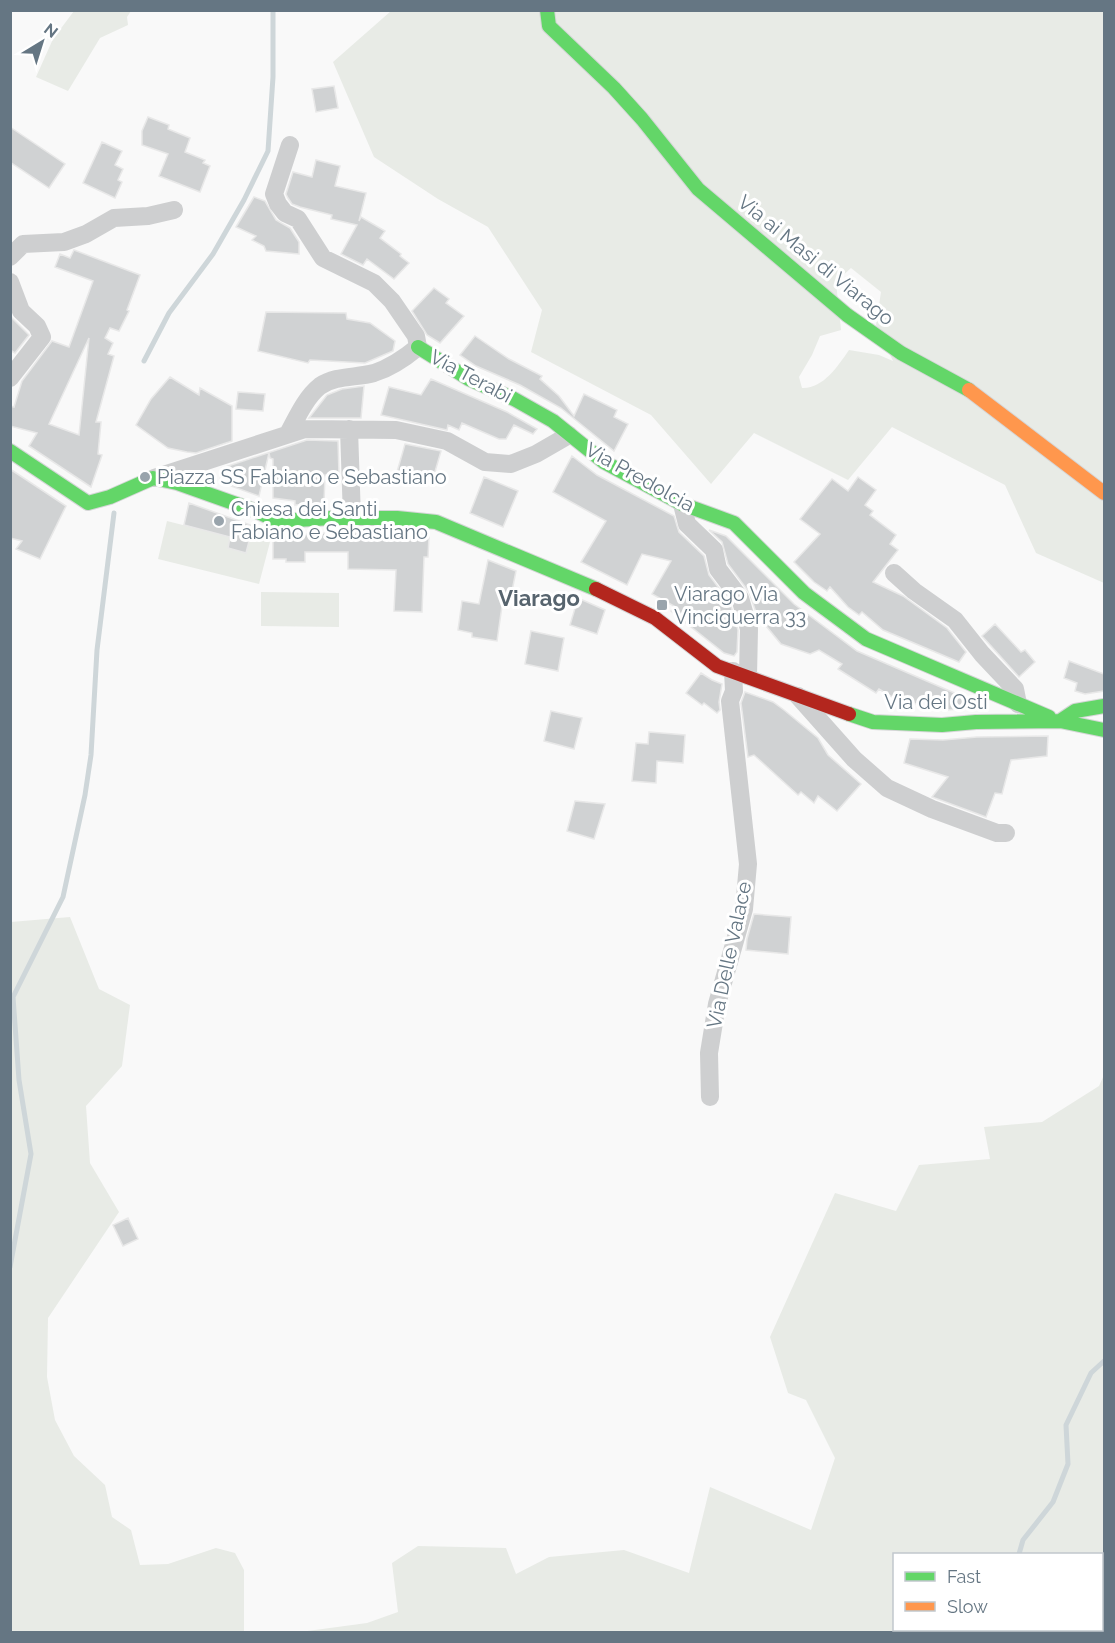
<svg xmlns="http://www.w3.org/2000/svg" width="1115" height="1643" font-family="Raleway,sans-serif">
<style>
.green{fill:#e8ebe6;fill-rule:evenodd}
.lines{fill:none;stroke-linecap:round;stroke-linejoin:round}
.stream{stroke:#ced6d9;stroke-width:5}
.building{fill:#d0d2d3;stroke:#e8e8e8;stroke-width:1.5;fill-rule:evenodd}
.fast-casing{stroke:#d5d6d7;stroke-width:16}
.slow-casing{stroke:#d5d6d7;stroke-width:16}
.jam-casing{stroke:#d5d6d7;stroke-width:16}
.street{stroke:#cecfd0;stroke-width:18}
.fast{stroke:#63d668;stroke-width:14}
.slow{stroke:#ff974d;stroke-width:14}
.jam{stroke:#b3261e;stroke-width:14}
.poi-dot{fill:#99a4ac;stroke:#fff;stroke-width:2}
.labels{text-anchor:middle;stroke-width:6;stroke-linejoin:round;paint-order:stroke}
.street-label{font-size:20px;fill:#657683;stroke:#fff}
.poi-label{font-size:20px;fill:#657683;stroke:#fff;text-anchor:start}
.quarter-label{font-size:22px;font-weight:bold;fill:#57646e;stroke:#fff}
</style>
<rect width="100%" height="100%" fill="#f9f9f9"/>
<path class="green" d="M74 11H131L127 17 128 25 100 38 68 91 36 77 53 39Z
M391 11H1104V583L1036 553 1005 485 892 427 848 480 754 433 711 484 651 415 531 352 542 310 488 227 438 199 374 157 333 62ZM851 268 881 292 876 325 893 361 879 355 849 350C838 366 823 389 802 388L799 377 812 355 820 336 841 330 836 282Z
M167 521 230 537 228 548 246 553 250 537 270 542 259 584 158 559Z
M261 592 339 593V627L261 626Z
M70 917 99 989 130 1005 122 1066 86 1106 90 1163 119 1212 48 1318 47 1377 55 1420 74 1456 105 1485 112 1517 131 1530 140 1565 168 1564 216 1548 235 1553 244 1570V1632H11V922Z
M1104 1075V1632H300L367 1623 398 1612 392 1563 418 1546 506 1548 516 1574 549 1557 624 1550 689 1573 710 1487 811 1530 835 1458 806 1400 788 1393 770 1337 835 1193 896 1211 919 1165 990 1159 984 1127 1042 1122 1099 1086ZM1102 1554V1630H894V1554Z"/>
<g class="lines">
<path class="stream" d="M144 361 169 313 213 254 244 200 268 151 273 77V10
M10 1267 31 1154 19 1080 13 997 63 897 85 795 91 755 97 650 114 513
M1019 1554 1023 1540 1053 1502 1068 1464 1066 1425 1091 1373 1104 1361
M997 1632 998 1630"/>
</g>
<path class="building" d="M334 86 338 108 316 112 312 89Z
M148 117 169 125 168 129 190 138 185 152 205 160 203 163 210 166 200 192 159 176 168 154 142 145V131Z
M10 127 65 164 49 188 10 162Z
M102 142 122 151 115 165 123 169 118 180 122 182 115 198 83 183Z
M316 160 340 166 335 186 366 193 359 221 361 217 385 231 380 238 401 254 400 256 409 263 394 279 367 259 363 265 341 254 357 225 331 219 332 215 300 207 292 204 288 198 286 194 293 172 312 177Z
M254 197 265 201 276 220 290 228 299 242V254L266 251 264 246 252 240 256 236 236 227Z
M74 250 140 275 127 310 129 311 119 331 110 328 105 338 113 343 108 354 114 356 96 422H101L98 454 102 455 91 487 29 446 37 433 10 426V406L14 407 22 381 52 341 69 347 93 281 55 267 60 254 70 258ZM89 338 79 435 49 424Z
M434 288 449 299 446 303 464 316 440 343 427 335 412 311Z
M266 312 346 313 347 319 370 323 395 341 393 351 365 363 310 360 308 363 258 351Z
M10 316 29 335 15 353 10 350Z
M475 336 509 359 542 376 540 379 559 396 574 416 584 394 617 410 614 417 628 424 614 451 561 408 520 385 476 366 460 355Z
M170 377 199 395 200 388 232 406V441L196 453 187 452 168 448 136 425 151 399Z
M431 379 507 412 537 429 533 434 514 425 506 439H499L462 423 459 430 448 425 447 430 381 415 389 387 421 395Z
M364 386 361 418H309L327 395 342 389Z
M238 392 265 394 263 411 236 409Z
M307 440 338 441 339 475H325L324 503 295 505V501L273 498V459L270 458 269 453 259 496 220 482 222 468Z
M405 444 441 451 432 482 397 472Z
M572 456 597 475 674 516 679 532 704 556 709 575 730 603 738 630 737 652 734 656 724 653 671 611 674 606 652 594 671 561 642 554 627 585 581 562 606 521 553 492Z
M10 469 66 506 40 559 16 549 22 541 10 538Z
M484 477 518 491 503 527 470 513Z
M858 477 876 490 865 505 873 511 870 515 896 535 890 544 898 550 873 582 903 596 947 628 966 652 959 662 883 630 862 612 859 615 848 607 830 587 827 591 814 582 794 562 820 534 800 519 832 479 848 491Z
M189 503 253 526 246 553 228 548 230 537 184 525Z
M709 530 726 536 794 604 857 651 987 707 946 710 925 700 922 704 902 703 879 689 876 693 838 669 842 664 819 650 810 654 781 644 757 615 749 592 728 564 722 542Z
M332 533H396L429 536 428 557H424L422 612 394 611 396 570 348 569V552H305V562H286V559H273V535Z
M488 560 516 571 510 601 503 599 497 641 472 637V633L458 630 462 601 479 604Z
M578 598 605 610 597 634 570 625Z
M995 624 1021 652 1025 650 1035 662 1019 677 982 636Z
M531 631 564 638 558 671 525 664Z
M1069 661 1104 674V691L1085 694 1075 691 1077 683 1064 678Z
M701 673 712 680 722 684 719 702 720 710 717 713 704 703 702 705 686 693Z
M745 692 773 702 784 710 818 738 828 755 861 784 837 811 818 796 814 803 801 792 798 795 754 755 748 757 741 703Z
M551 711 582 718 574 749 544 741Z
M649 732 685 735 683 763 657 761 656 783 632 781 636 743 648 744Z
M1048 736 1047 756 1011 760 1002 794 995 793 986 817 932 797 948 777 904 763 910 739 943 740 977 737Z
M575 801 605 804 594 839 567 831Z
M754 914 791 917 788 954 746 950 747 939Z
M128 1218 138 1239 123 1246 113 1225Z"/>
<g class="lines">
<g class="fast-casing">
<path id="fast" d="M547 10 549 26 614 88 642 119 698 189 847 315 901 353 969 390
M418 347 469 379 514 399 553 421 604 462 682 504 734 523 804 593 866 639 1049 717
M10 451 88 503 110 497 153 478 177 483 256 511 277 521 332 518H397L436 522 596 589
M849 714 873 722 942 725 976 722 1060 721 1104 730
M1060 721 1075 711 1104 706"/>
</g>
<g class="slow-casing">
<path id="slow" d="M969 390 1104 493"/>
</g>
<g class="jam-casing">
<path id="jam" d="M596 589 655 618 717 666 849 714"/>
</g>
<path class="street" d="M10 257 23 244 64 242 86 234 114 218 148 216 174 210
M10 282 21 311 37 326 42 337 10 378
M349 429 352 518
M289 432C297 417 306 397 320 386 336 375 356 378 374 373 390 368 406 357 418 347L416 336 392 301 374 283 323 258 298 219 285 213 278 204 274 194 290 145
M154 478 305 429 396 430 447 441 485 462 511 464 536 454 569 435
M682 504 687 524 714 550 718 569 740 598 749 629 748 676
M894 573 914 591 955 620 982 654 1015 689 1018 704
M798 696 854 759 887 788 932 809 997 833H1006
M710 1097 709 1053 717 1004 744 909 748 864 730 701 734 691 733 671"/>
<use href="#fast" class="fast"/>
<use href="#slow" class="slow"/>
<use href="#jam" class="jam"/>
</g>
<g class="poi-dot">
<circle cx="145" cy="477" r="6"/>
<circle cx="219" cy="521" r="6"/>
<rect x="656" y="599" width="12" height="12" rx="3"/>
</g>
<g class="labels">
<g class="street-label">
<text transform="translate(816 260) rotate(39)" y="7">Via ai Masi di Viarago</text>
<text transform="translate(471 376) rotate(28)" y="7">Via Terabi</text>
<text transform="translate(640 477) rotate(29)" y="7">Via Predolcia</text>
<text x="936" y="709">Via dei Osti</text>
<text transform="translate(729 955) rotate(-78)" y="7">Via Delle Valace</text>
</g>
<g class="poi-label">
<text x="157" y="484">Piazza SS Fabiano e Sebastiano</text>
<text x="231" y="516">Chiesa dei Santi<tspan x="231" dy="23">Fabiano e Sebastiano</tspan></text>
<text x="674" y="601">Viarago Via<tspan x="674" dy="23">Vinciguerra 33</tspan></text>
</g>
<g class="quarter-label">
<text x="539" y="606">Viarago</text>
</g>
</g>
<rect width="1115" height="1643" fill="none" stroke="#657683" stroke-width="24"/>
<rect x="893" y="1553" width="210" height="78" fill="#ffffff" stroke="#c1c8cd" stroke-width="1.5"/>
<rect x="905" y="1572" width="30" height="9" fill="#63d668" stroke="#c1c8cd" stroke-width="1.5"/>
<text x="947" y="1583" font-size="18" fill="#657683">Fast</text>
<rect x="905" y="1602" width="30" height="9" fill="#ff974d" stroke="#c1c8cd" stroke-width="1.5"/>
<text x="947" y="1613" font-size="18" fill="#657683">Slow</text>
<g transform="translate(42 42) rotate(38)" stroke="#ffffff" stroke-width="4.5" paint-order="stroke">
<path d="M0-4.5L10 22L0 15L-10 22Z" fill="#657683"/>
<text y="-9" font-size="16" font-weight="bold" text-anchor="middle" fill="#657683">N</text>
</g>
</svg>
